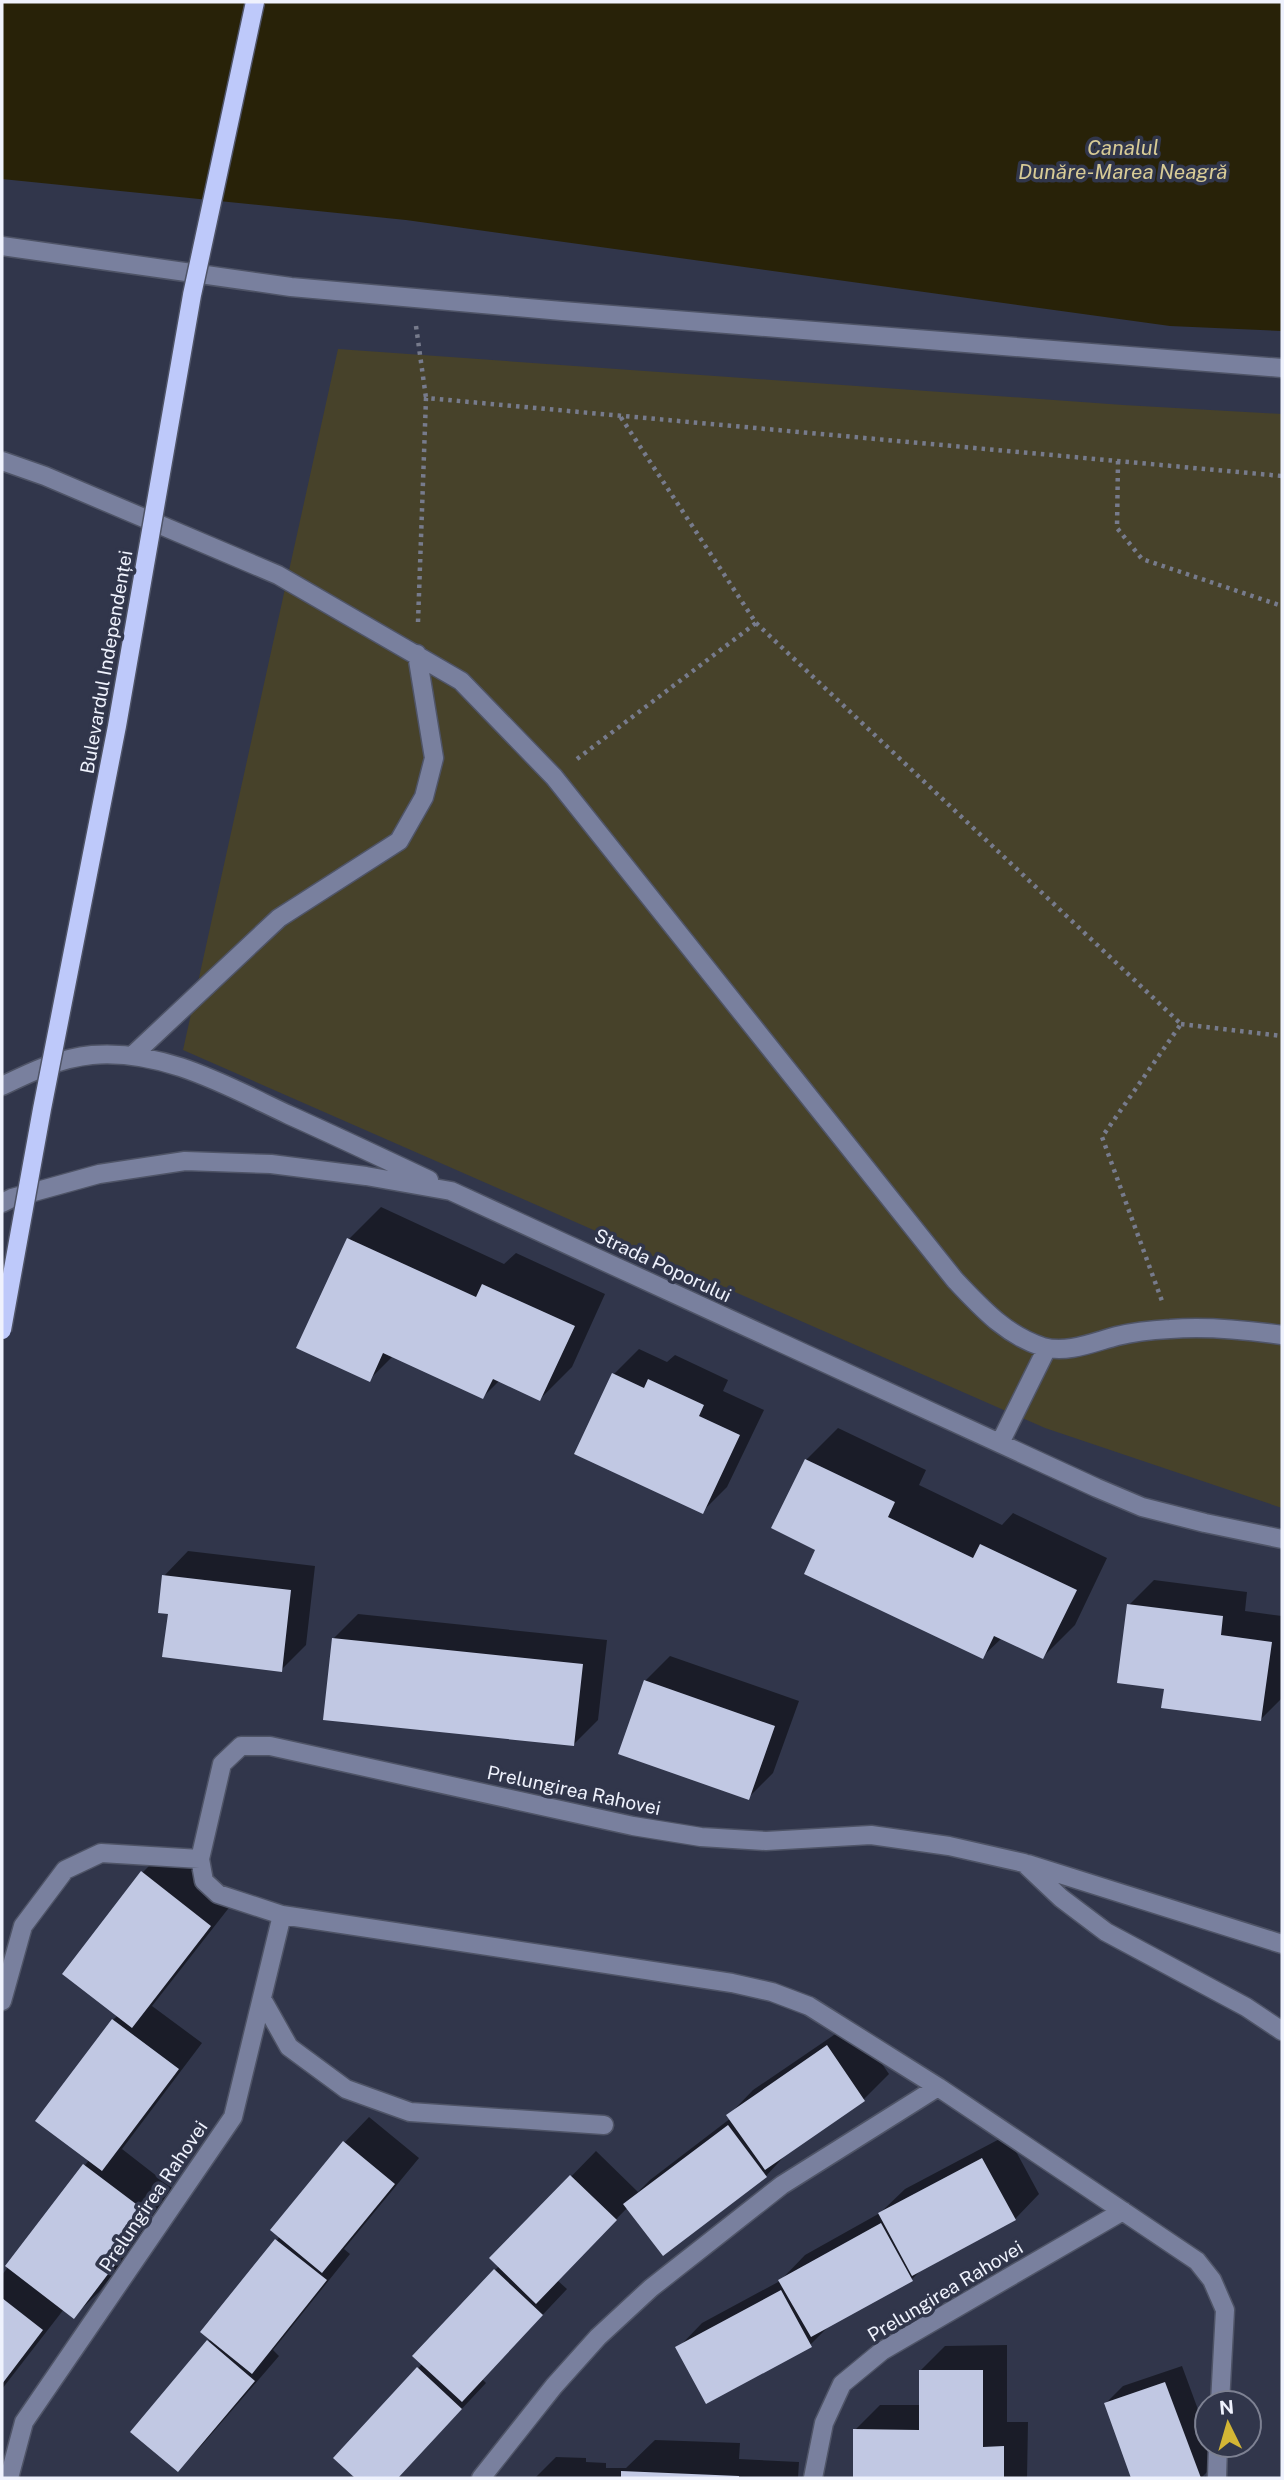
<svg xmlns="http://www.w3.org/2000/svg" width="1284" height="2480" font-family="'Public Sans',sans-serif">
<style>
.green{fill:#47422a}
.water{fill:#282208}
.shadow{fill:#0007}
.building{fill:#c1c8e3}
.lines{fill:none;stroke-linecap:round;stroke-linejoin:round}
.minor-casing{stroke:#4f5467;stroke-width:21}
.path{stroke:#777b8c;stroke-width:4.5;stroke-dasharray:3.5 5;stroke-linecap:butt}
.minor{stroke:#79809e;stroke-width:18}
.major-bridge-casing{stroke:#4f5467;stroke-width:21;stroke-linecap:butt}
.major-bridge{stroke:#bec9fa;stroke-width:18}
.labels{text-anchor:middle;stroke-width:7;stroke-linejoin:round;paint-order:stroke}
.street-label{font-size:19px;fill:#eff2fd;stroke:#31364b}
.water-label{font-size:21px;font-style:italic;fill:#d8cb96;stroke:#31364b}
</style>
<rect width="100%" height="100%" fill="#31364b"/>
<path class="green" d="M338 349 1123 405 1282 414V1508L1045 1428 183 1050Z"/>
<path class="water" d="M2 2H1282V331L1170 326 406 220 2 179Z"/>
<path class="shadow" d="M381 1207 504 1264 516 1253 605 1294 572 1367 540 1399 500 1380 483 1397 393 1356 369 1380 349 1239Z
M639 1349 667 1362 675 1355 728 1380 723 1391 764 1410 727 1487 702 1512 614 1374Z
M838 1428 926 1470 919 1485 1002 1525 1013 1513 1107 1558 1075 1625 1043 1657 1002 1638 982 1657 818 1549 806 1460Z
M188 1551 315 1566 306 1645 281 1670 170 1613 164 1576Z
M1154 1580 1247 1592 1245 1611 1282 1616V1698L1261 1719 1166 1688 1129 1605Z
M358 1614 607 1640 598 1720 573 1745 333 1639Z
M670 1656 799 1701 773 1773 748 1798 645 1681Z
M167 1848 235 1900 152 2006 202 2043 122 2149 176 2191 99 2292 74 2316 64 2309 2 2389V2275L89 2160 113 2020 118 2015 142 1873Z
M853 2022 889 2074 864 2099 790 2150 766 2176 628 2207 557 2280 567 2289 482 2379 486 2383 397 2478H358L336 2458 423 2363 414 2356 499 2266 492 2258 596 2151 638 2192 650 2180 731 2118 729 2115 753 2090Z
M369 2117 419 2158 344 2249 350 2254 273 2350 279 2356 202 2445 178 2470 132 2431 211 2339 280 2236 272 2230 345 2142Z
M1007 2135 1039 2194 1015 2219 923 2268 912 2279 832 2323 810 2345 678 2348 702 2323 780 2281 805 2255 880 2213 905 2189Z
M1007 2345V2422H1028L1027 2478H855V2430L880 2405H920V2371L945 2346Z
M1182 2366 1207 2434V2445H1211L1217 2462 1201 2478H1133L1106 2403 1123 2386Z
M655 2440 740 2443 739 2459 799 2462 798 2478H535L556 2457 586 2458V2462L606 2463V2468H626Z"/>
<path class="building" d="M347 1238 476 1297 482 1284 575 1326 540 1401 493 1379 483 1399 383 1353 370 1382 296 1348Z
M612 1373 644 1388 648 1379 704 1405 699 1416 740 1435 703 1514 574 1454Z
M805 1459 895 1502 888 1517 973 1558 980 1544 1077 1590 1043 1659 994 1636 983 1659 804 1574 815 1550 771 1528Z
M162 1575 291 1590 282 1672 162 1657 168 1614 158 1613Z
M1127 1604 1223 1616 1221 1635 1272 1642 1261 1721 1161 1708 1164 1689 1117 1683Z
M332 1638 583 1664 574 1746 323 1720Z
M644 1680 775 1726 749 1800 618 1754Z
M141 1871 211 1926 132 2028 62 1974Z
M112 2019 179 2069 102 2171 35 2121Z
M827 2045 865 2101 765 2170 726 2115Z
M728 2125 767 2177 663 2256 623 2204Z
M343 2141 395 2184 322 2273 270 2230Z
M982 2158 1016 2220 912 2276 878 2213Z
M83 2164 152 2216 74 2319 5 2266Z
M570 2175 617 2220 536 2304 489 2258Z
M881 2223 913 2281 811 2337 778 2280Z
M275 2239 327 2280 252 2374 200 2332Z
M494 2269 543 2315 462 2402 412 2356Z
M781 2290 812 2347 706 2404 675 2347Z
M2 2298 43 2330 2 2384Z
M207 2340 255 2381 178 2472 130 2432Z
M417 2367 462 2409 398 2478H355L333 2458Z
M919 2370H983V2447L1004 2446V2478H853V2429L919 2430Z
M1165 2382 1201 2478H1131L1104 2403Z
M621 2471 739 2476V2478H621Z"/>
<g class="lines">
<g class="minor-casing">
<path id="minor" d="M2 246 291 287 562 311 1282 368
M2 461 45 476 278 575 461 681 554 777 955 1280C981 1307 1005 1335 1043 1347 1067 1354 1094 1342 1117 1336 1133 1332 1152 1330 1170 1329 1205 1326 1247 1330 1282 1335
M132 1056 279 918 399 841 424 797 434 758 417 654
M2 1086C31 1072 60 1058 92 1055 163 1049 227 1086 289 1115 336 1136 382 1158 429 1180
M2 1203 12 1198 99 1174 185 1161 271 1164 366 1176 451 1191 1097 1488 1142 1507 1205 1523 1282 1539
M1000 1443 1047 1348
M1028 1864 1282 1944
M262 1999 289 2047 346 2089 410 2112 604 2125
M2 2001 23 1926 65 1870 101 1853 200 1859
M1220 2403 1225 2310 1212 2280 1197 2261 938 2087 809 2006 772 1992 732 1983 282 1915 218 1894 204 1881 200 1859 222 1764 241 1746H270L633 1826 701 1837 766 1841 871 1835 949 1846 1024 1863 1061 1898 1106 1932 1246 2007 1282 2031
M9 2478 24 2422 233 2117 282 1915
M481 2478 554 2386 598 2337 651 2288 782 2185 938 2087
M813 2478 824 2423 842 2384 882 2351 1123 2211
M1217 2478 1218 2445"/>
</g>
<path class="path" d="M416 326 426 398
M1118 461 1117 528 1142 559 1282 606
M418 622 426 398 1282 476
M756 623 1181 1024 1102 1137 1162 1301
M577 759 756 623 620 416
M1181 1024 1282 1036"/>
<use href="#minor" class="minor"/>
<g class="major-bridge-casing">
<path id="major-bridge" d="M2 1330 42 1109 117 726 192 295 255 2"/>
</g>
<use href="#major-bridge" class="major-bridge"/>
</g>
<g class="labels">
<g class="street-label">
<text transform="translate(106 662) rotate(-80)" y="7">Bulevardul Independenței</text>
<text transform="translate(663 1265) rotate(25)" y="7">Strada Poporului</text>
<text transform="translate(574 1790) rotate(12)" y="7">Prelungirea Rahovei</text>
<text transform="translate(153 2196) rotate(-56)" y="7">Prelungirea Rahovei</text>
<text transform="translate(945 2291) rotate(-31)" y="7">Prelungirea Rahovei</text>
</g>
<g class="water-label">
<text x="1123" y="155">Canalul<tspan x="1123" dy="24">Dunăre-Marea Neagră</tspan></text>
</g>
</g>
<rect width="1284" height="2480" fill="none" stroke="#eff2fd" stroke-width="7"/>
<g transform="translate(1228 2424) rotate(355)"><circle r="33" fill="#31364b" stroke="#7d8192" stroke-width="2"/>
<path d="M0-5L12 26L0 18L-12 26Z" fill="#d3b635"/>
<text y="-10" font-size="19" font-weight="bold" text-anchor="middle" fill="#eff2fd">N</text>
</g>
</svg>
